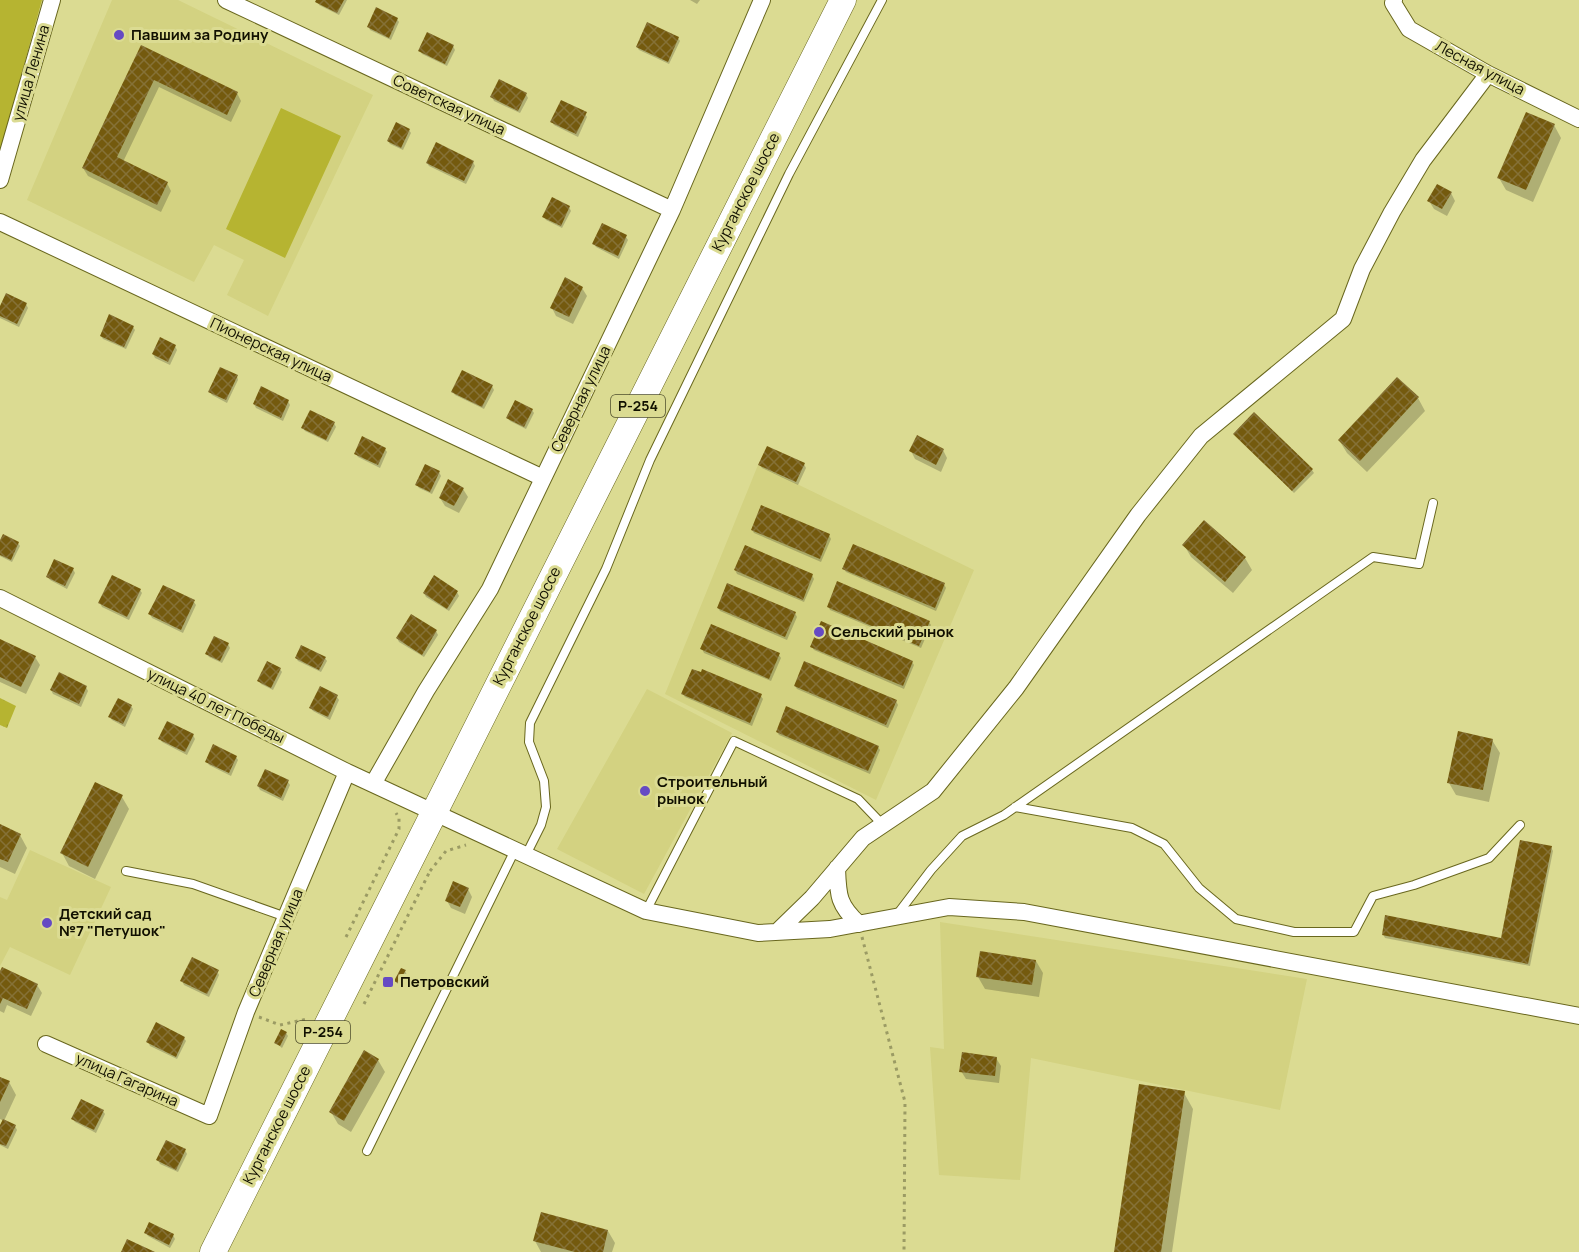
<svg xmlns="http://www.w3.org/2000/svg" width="1579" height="1252" font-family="Manrope,sans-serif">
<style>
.built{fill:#d3d281}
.grass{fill:#b6b431}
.park{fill:url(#park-tufts)}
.shadow{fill:#0003}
.building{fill:url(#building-cross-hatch)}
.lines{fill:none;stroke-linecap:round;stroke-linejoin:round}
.lane-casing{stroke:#69671e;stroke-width:10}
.street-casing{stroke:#69671e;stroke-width:18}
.primary-casing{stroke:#69671e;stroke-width:27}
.path{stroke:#9b9b64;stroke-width:3;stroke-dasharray:3 4.5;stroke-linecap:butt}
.lane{stroke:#fff;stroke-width:8}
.street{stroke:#fff;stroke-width:16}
.primary{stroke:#fff;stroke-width:26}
.poi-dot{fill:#654ac3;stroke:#dbdb92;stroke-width:2}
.labels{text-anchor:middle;stroke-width:6;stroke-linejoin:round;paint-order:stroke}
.shield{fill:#dbdb92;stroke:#4e4d2c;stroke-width:1.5}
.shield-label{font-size:14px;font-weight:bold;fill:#111000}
.poi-label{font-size:15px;font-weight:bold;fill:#111000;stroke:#dbdb92;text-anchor:start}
.street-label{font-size:15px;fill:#111000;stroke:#dbdb92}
</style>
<defs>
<pattern id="park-tufts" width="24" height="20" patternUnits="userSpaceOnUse" patternTransform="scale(1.5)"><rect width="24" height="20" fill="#b6b431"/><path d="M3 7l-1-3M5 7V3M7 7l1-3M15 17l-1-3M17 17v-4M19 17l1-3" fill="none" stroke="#9b9a2a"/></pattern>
<pattern id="building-cross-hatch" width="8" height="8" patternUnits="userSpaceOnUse" patternTransform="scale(1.5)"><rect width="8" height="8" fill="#745a0e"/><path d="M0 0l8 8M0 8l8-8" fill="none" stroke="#857137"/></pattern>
</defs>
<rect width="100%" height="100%" fill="#dbdb92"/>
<path class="built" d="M112 0H178L373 95 268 316 227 295 244 260 214 245 194 282 27 200Z
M758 465 974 570 876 800 665 694Z
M647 689 732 733 644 894 557 849Z
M30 850 111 887 70 975 10 947 0 966V897L7 900Z
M940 922 1307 979 1280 1110 1031 1058 1020 1180 939 1175 930 1047 944 1049Z"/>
<path class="grass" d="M0 0H42L0 152Z
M281 108 341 136 285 258 226 229Z"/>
<path class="park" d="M0 698 16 706 7 728 0 725Z"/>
<path class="shadow" d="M318 0H347L339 15 319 5Z
M690 0H700L697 4Z
M397 19 399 22 391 40 370 30 369 27Z
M678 38 680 41 669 64 639 50 637 47Z
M453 46 455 50 447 66 422 54 420 51Z
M142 47 237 93 241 101 231 122 159 87 123 162 167 183 171 191 161 212 88 176 83 168Z
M526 94 528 98 520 113 494 101 492 97Z
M585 114 587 117 578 137 554 125 552 122Z
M1554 125 1561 138 1533 202 1506 190 1499 178Z
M409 130 411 133 403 150 390 144 388 141Z
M473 162 475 166 466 184 429 166 427 163Z
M1451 193 1455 201 1447 216 1434 209 1429 201Z
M569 207 571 211 562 228 546 220 544 217Z
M603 225 626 237 628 240 619 259 596 247 594 244Z
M582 288 587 296 573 324 556 316 552 308Z
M26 304 28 308 19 327 0 318V309Z
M133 327 135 330 126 349 103 339 101 336Z
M175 346 177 350 170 365 155 358 153 354Z
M237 376 238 380 227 403 212 395 210 392Z
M1397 379 1418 398 1425 411 1367 472 1347 453 1339 440Z
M492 386 494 390 484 409 455 395 453 392Z
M288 401 290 405 283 421 256 408 254 404Z
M532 410 534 413 526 429 510 421 508 418Z
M334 423 336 427 328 442 305 431 303 428Z
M1235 434 1312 470 1314 473 1294 493Z
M385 449 387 452 380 468 358 457 356 454Z
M943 450 947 458 941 472 915 459 911 451Z
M804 464 806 468 798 485 762 468 760 465Z
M439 472 441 476 432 494 419 488 417 485Z
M463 489 468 497 459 513 445 506 440 498Z
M752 530 829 535 831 539 821 562 754 533Z
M18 543 20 546 12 562 0 556V544Z
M1184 545 1245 558 1252 570 1233 593 1191 557Z
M73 569 75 573 67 589 50 580 48 577Z
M844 569 944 584 946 588 936 611 846 572Z
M735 570 812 575 814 579 804 602 737 574Z
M434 578 457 592 459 596 449 611 426 597 424 593Z
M140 590 142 593 129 620 102 607 100 603Z
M194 602 196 605 183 633 152 618 150 614Z
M828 606 929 622 931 625 921 648 830 610Z
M718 608 795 613 797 617 787 640 720 611Z
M436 631 438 635 424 657 399 642 397 638Z
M0 640 35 657 40 665 26 694 0 682Z
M228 644 230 648 222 663 209 657 207 654Z
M812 647 912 662 914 665 904 689 814 650Z
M702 649 779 655 781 658 771 681 704 653Z
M296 658H325L327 661 321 672 298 661Z
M280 669 282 672 273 690 261 684 259 681Z
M795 686 896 701 898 705 888 728 797 689Z
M86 687 88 691 81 707 53 694 51 690Z
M683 694 761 696 763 699 752 726 685 697Z
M337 697 339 700 330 720 313 711 311 708Z
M131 706 133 709 125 727 112 720 110 717Z
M777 732 878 747 880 750 870 774 779 735Z
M193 735 195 739 187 755 162 742 160 739Z
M1492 740 1500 753 1489 802 1456 795 1449 783Z
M236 757 238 760 231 776 209 765 207 762Z
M266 771 288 782 290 785 283 801 260 790 258 786Z
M122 797 129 809 95 879 69 866 62 853Z
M0 825 20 835 27 848 15 874 0 867Z
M1551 847 1553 851 1530 966 1385 938 1383 934 1502 940Z
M468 889 472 897 465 914 451 908 447 901Z
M1036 961 1043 973 1039 997 985 989 978 977Z
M217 971 219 975 209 997 184 985 182 981Z
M405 971 407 975 400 986 395 981Z
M0 975 37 985 42 993 31 1016 7 1005 4 1013 0 1011Z
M286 1033 288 1036 282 1048 276 1043Z
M184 1038 186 1041 177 1059 150 1046 148 1042Z
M996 1058 1001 1066 999 1083 966 1079 961 1071Z
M378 1060 385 1072 351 1132 338 1124 331 1112Z
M0 1078 9 1082 16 1095 4 1121 15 1126 17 1130 8 1149 0 1145V1129L4 1121 0 1119Z
M1184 1093 1193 1109 1172 1252H1115Z
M103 1111 105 1114 96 1133 75 1122 73 1119Z
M167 1142 185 1150 187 1154 178 1172 160 1164 158 1160Z
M608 1231 615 1243 612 1252H541L535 1241Z
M146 1233 173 1235 175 1239 170 1248 148 1236Z"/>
<path class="building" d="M316 0H344L337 13 315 2Z
M376 7 398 18 389 38 367 27Z
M647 22 679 37 668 62 636 47Z
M427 32 454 45 445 64 418 51Z
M141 45 238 92 227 115 154 80 117 157 168 182 157 205 82 168Z
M499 79 527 93 518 111 490 97Z
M561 100 587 112 576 134 550 122Z
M1526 112 1555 124 1526 190 1497 178Z
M396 122 410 129 401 148 387 141Z
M436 142 474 161 464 181 426 163Z
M1437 184 1452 192 1442 209 1427 201Z
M552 197 570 206 561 226 542 217Z
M602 223 627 235 618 256 592 244Z
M565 277 583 287 569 317 550 308Z
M6 293 27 303 17 324 0 316V306Z
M109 314 134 326 124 347 100 336Z
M160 337 176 345 168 362 152 354Z
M220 367 238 375 226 400 208 392Z
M462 370 493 385 482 407 451 392Z
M1397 377 1419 397 1360 461 1338 440Z
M261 386 289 400 281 418 253 404Z
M515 400 533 409 524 427 506 418Z
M310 410 335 422 326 440 301 428Z
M1254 412 1313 469 1292 491 1233 434Z
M917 435 944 449 936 465 909 451Z
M362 436 386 448 378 465 354 454Z
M767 446 805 463 796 482 758 465Z
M425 464 440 471 430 492 415 485Z
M448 479 464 488 454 506 439 498Z
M761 505 830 534 820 559 751 530Z
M1204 520 1246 557 1225 582 1182 545Z
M3 534 19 542 11 560 0 555V540Z
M853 544 945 583 935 608 842 569Z
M745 545 813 574 803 600 734 570Z
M54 559 74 568 65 586 46 577Z
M112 575 141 589 127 617 98 603Z
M434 575 458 591 447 609 423 593Z
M837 581 930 621 919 646 827 607Z
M727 583 796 612 785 637 717 608Z
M163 585 195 600 181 630 148 614Z
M411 614 437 630 422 655 396 638Z
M821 621 913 661 903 686 810 647Z
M711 624 780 653 769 679 700 649Z
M214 636 229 643 220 661 205 654Z
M0 639 36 656 21 687 0 677Z
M301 645 326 657 319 670 295 658Z
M267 661 281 668 271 688 257 681Z
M804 661 897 700 886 725 794 686Z
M692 669 701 672 702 669 762 694 750 723 681 694Z
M59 672 87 686 79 704 50 690Z
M320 686 338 695 328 717 309 708Z
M118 698 132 705 123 724 108 717Z
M786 706 879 746 868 771 776 732Z
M167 721 194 734 185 752 158 739Z
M1458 731 1493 739 1483 790 1447 783Z
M213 744 237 756 229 773 205 762Z
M265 769 289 780 281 798 257 786Z
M95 782 123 795 88 867 60 853Z
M0 824 21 834 8 862 0 859Z
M1520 840 1552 846 1528 964 1382 935 1385 915 1501 938Z
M453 881 469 888 460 907 445 901Z
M980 951 1036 960 1032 985 976 977Z
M192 957 219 970 207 994 180 981Z
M2 967 38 984 27 1009 3 998 0 1004V971Z
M401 968 406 970 398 983 394 981Z
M156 1022 185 1037 176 1057 146 1042Z
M281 1029 287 1032 280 1046 274 1043Z
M364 1050 379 1059 344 1121 329 1112Z
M962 1052 997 1057 995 1076 959 1072Z
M0 1077 10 1081 0 1102Z
M1139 1084 1185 1091 1161 1252H1114Z
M81 1099 104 1110 94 1130 71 1119Z
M3 1119 16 1125 6 1146 0 1144V1125Z
M166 1140 186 1149 176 1170 156 1160Z
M541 1212 608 1230 603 1252H575L533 1241Z
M149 1222 174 1234 169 1245 144 1233Z
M127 1239 155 1252H121Z"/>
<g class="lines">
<g class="lane-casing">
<path id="lane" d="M1015 807 1132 828 1164 844 1199 888 1236 919 1294 932H1354L1373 896 1414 885 1489 858 1520 825
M526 855 541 825 546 807 544 781 529 742 530 723 606 569 650 460 789 174 882 0
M126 871 193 884 286 917
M646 911 734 741 858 799 882 824
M896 916 931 870 962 836 1004 815 1373 557 1419 564 1433 503
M367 1151 515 850"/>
</g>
<g class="street-casing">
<path id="street" d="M226 0 672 210
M1394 0 1393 3 1409 29 1488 74 1579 119
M0 180 52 0
M0 222 543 478
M0 598 347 772 646 911 758 933 830 929 949 907 1024 912 1579 1016
M373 784 426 691 490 589 672 210 762 0
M837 868C838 895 838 905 859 924
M777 932 812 898 863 838 933 791 1016 688 1138 515 1201 436 1343 319 1362 269 1392 212 1423 160 1488 74
M46 1044 209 1116 246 1012 347 772"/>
</g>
<g class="primary-casing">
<path id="primary" d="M213 1252 843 0"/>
</g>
<path class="path" d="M430 871 446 851 466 845
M346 937 399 829V818L396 813
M862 937 905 1102 904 1252
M364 1004 430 871 429 870
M259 1017 280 1025 307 1019"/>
<use href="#lane" class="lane"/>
<use href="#street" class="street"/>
<use href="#primary" class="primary"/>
</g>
<g class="poi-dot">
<circle cx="119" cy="35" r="6"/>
<circle cx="819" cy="632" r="6"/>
<circle cx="645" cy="791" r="6"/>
<circle cx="47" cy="923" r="6"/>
<rect x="382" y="976" width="12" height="12" rx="3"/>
</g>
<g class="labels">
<g class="shield">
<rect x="611" y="395" width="54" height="22" rx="4.5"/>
<rect x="296" y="1021" width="54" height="22" rx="4.5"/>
</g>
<g class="shield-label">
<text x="638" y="411">Р-254</text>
<text x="323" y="1037">Р-254</text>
</g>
<g class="poi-label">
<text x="131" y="40">Павшим за Родину</text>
<text x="831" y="637">Сельский рынок</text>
<text x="657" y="787">Строительный<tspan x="657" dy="17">рынок</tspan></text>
<text x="59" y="919">Детский сад<tspan x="59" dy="17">№7 "Петушок"</tspan></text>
<text x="400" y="987">Петровский</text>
</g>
<g class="street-label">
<text transform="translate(1480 68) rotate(28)" y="5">Лесная улица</text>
<text transform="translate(31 73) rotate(-74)" y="5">улица Ленина</text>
<text transform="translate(449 105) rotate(25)" y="5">Советская улица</text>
<text transform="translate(746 192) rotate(-63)" y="5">Курганское шоссе</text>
<text transform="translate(271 350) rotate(25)" y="5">Пионерская улица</text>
<text transform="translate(581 399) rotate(-64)" y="5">Северная улица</text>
<text transform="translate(527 626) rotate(-63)" y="5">Курганское шоссе</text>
<text transform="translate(216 706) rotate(26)" y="5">улица 40 лет Победы</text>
<text transform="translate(276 943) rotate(-67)" y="5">Северная улица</text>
<text transform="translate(127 1080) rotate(24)" y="5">улица Гагарина</text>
<text transform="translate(277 1125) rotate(-63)" y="5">Курганское шоссе</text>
</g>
</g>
</svg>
